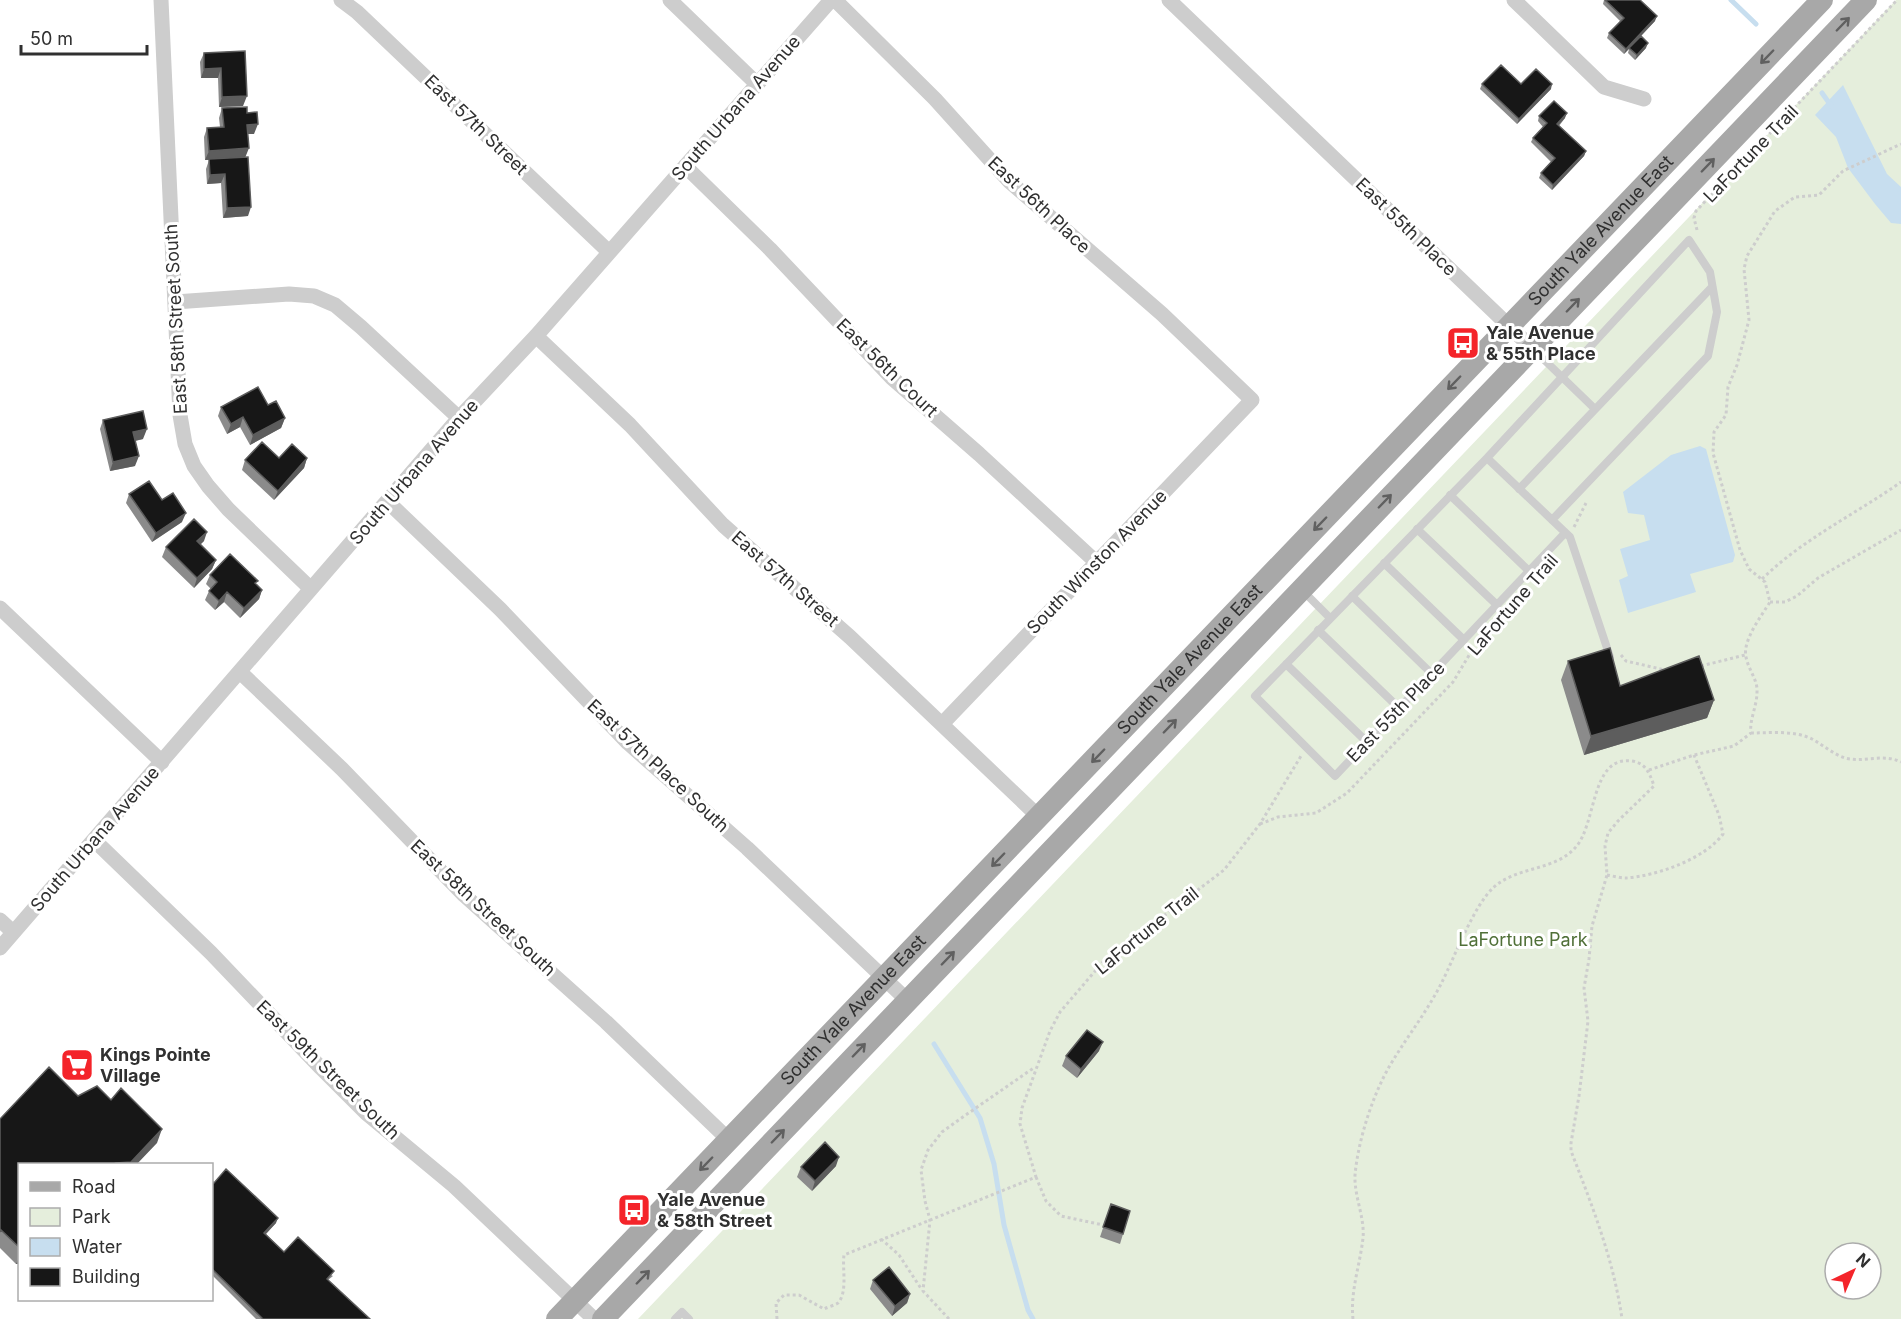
<svg xmlns="http://www.w3.org/2000/svg" width="1901" height="1319" font-family="Inter,sans-serif">
<style>
.green{fill:#e5eedc;fill-rule:evenodd}
.water{fill:#c7deef}
.lines{fill:none;stroke-linecap:round;stroke-linejoin:round}
.stream{stroke:#c7deef;stroke-width:5}
.path{stroke:#cdcdcd;stroke-width:3;stroke-dasharray:3 3;stroke-linecap:butt}
.lane{stroke:#cdcdcd;stroke-width:8}
.street{stroke:#cdcdcd;stroke-width:15}
.primary{stroke:#a8a8a8;stroke-width:22}
.wall{fill:#8b8b8b}
.shaded-wall{fill:#5d5d5d}
.building{fill:#171717;stroke:#5d5d5d;stroke-width:1.5}
.oneway{stroke:#606060}
.labels{text-anchor:middle;stroke-width:6;stroke-linejoin:round;paint-order:stroke}
.street-label{font-size:18px;fill:#303030;stroke:#fff}
.poi-label{font-size:18px;font-weight:bold;fill:#303030;stroke:#fff;text-anchor:start}
.park-label{font-size:18px;fill:#507038;stroke:#fff}
</style>
<rect width="100%" height="100%" fill="#fff"/>
<path class="green" d="M1896 0H1901V1319H638ZM1835 1253H1871V1289H1835Z"/>
<path class="water" d="M1843 85 1887 174 1901 187V224L1891 223 1875 204 1848 168 1836 137 1815 115Z
M1700 446 1706 449 1735 555 1733 562 1690 574 1696 592 1628 613 1619 580 1628 576 1620 549 1650 540 1644 515 1628 513 1623 492 1671 455Z"/>
<g class="lines">
<path class="stream" d="M1731 0 1756 24
M1822 93 1832 107
M934 1044 980 1118 994 1164 1004 1225 1028 1310 1033 1319"/>
<path class="path" d="M1697 230 1694 218 1696 211 1897 0
M1574 527 1586 503
M1762 579C1803 539 1854 515 1901 482
M1770 602H1785L1797 596 1818 578 1901 530
M1621 655 1626 661 1665 670
M1701 666 1745 655
M1751 733C1771 733 1794 730 1812 739 1823 745 1833 754 1845 758 1864 763 1883 753 1901 762
M1649 770 1694 755 1734 746 1751 733C1749 721 1757 706 1757 692 1758 680 1748 669 1746 657 1742 641 1762 615 1770 602L1765 582 1749 569 1740 550 1713 453 1714 432 1726 415 1728 387 1737 365 1749 320 1744 269 1747 256 1775 211 1795 197 1819 195 1843 171 1901 144
M1260 824 1278 817 1316 813 1347 793 1453 682 1471 652
M1607 875C1613 876 1620 878 1626 878 1656 876 1705 859 1723 834L1719 815 1694 755
M1036 1177 1046 1201 1061 1216 1103 1225
M881 1239 899 1255 922 1290
M777 1319 776 1303 784 1295H799L824 1309C828 1307 835 1305 838 1303 848 1292 842 1268 844 1255L1036 1177 1020 1124 1022 1108 1050 1031 1060 1012 1102 963 1224 870 1260 824 1301 756
M949 1319 923 1291 930 1220 925 1201 921 1170 928 1150 942 1132 960 1119 1035 1067
M1353 1319C1350 1292 1360 1265 1363 1238 1365 1218 1354 1196 1355 1175 1358 1141 1372 1097 1389 1067 1406 1038 1427 1012 1442 982 1455 956 1474 905 1494 887 1518 866 1554 871 1575 848 1597 825 1590 755 1632 761 1646 763 1650 774 1654 786L1618 821 1608 833 1605 846 1607 875 1592 926 1589 959 1584 988 1588 1021 1579 1096 1571 1143V1151C1592 1205 1614 1261 1622 1319"/>
<path class="lane" d="M1533 349 1595 409
M1487 458 1570 537 1610 657
M1519 489 1712 287
M1450 495 1529 571
M1552 520 1708 356 1717 312 1710 272 1689 240 1487 458 1255 696 1335 776 1565 533
M1417 529 1497 605
M1384 563 1464 640
M1302 590 1330 618
M1352 596 1432 674
M1318 630 1399 708
M1286 664 1367 742
M675 1319 682 1312 689 1319"/>
<path class="street" d="M161 0 180 415 185 444 194 466 208 486 228 509 311 589
M341 0 357 12 609 252
M670 0 757 84
M835 0 935 99 1009 181 1162 314 1252 400 942 724
M1169 0 1532 348
M1514 0 1604 87 1644 99
M685 166 770 249 892 378 979 454 1096 562
M175 302 289 294 314 296 335 305 361 327 459 418
M536 336 630 425 723 525 850 637 1039 817
M388 502 500 609 628 743 747 848 907 1000
M0 608 162 762
M240 672 342 769 464 895 606 1022 729 1140
M94 840 211 953 321 1068 366 1113 454 1186 594 1319
M0 920 13 932
M0 948 459 418 536 336 831 0"/>
<g class="primary">
<path id="s1" d="M557 1319 1822 0"/>
<path d="M603 1319 1866 0"/>
</g>
</g>
<path class="wall" d="M1604 0 1655 21 1641 36 1646 48 1635 60 1628 53 1629 49 1624 54 1607 38 1609 33 1620 21 1603 4Z
M245 51 243 106 219 107 218 78H201L200 62 204 53Z
M1482 84H1521L1551 89 1517 124 1480 89Z
M222 108 247 113 254 134H248L245 157 248 216 223 218 221 183 207 184 206 169 209 160H205L204 137 207 128 220 127 219 118Z
M1539 116 1565 118 1559 126 1586 151 1584 156 1552 190 1539 178 1541 173 1551 162 1531 142 1533 138 1543 127 1538 121Z
M268 405 285 418 281 428 250 445 240 427 227 434 218 416 221 407Z
M103 420 143 439 135 441V466L110 471 100 429Z
M279 458H307L304 468 274 500 242 470 245 460Z
M129 494 162 500 182 522 152 542 126 503Z
M204 541 200 544 216 560 212 569 194 588 162 557 166 547Z
M210 575 256 584 262 590 259 599 240 618 224 602 215 610 205 600 209 591 211 589 206 584Z
M1568 661 1620 686 1714 700 1707 718 1584 755 1561 680Z
M1099 1051 1077 1078 1062 1066 1066 1056Z
M78 1096 157 1143 20 1164V1264H16L0 1248V1119Z
M836 1166 812 1191 797 1177 801 1167Z
M212 1181 276 1223 266 1234 284 1252 333 1276 328 1280 370 1319H256L212 1275Z
M1111 1204 1123 1234 1120 1244 1100 1237Z
M873 1280 910 1294 907 1303 892 1316 870 1289Z"/>
<path class="shaded-wall" d="M1657 16 1655 21 1624 54 1626 49Z
M1648 43 1646 48 1635 60 1637 55Z
M221 68 218 78H201L204 69Z
M1552 84 1551 89 1517 124 1519 119Z
M247 96 243 106 219 107 222 97Z
M1567 113 1565 118 1555 129 1557 124Z
M258 124 254 134H244L247 125Z
M249 148 245 158 205 160 209 151Z
M1586 151 1584 156 1552 190 1553 185Z
M225 174 221 183 207 184 210 175Z
M251 207 248 216 223 218 227 208Z
M243 417 240 427 227 434 231 424Z
M285 418 281 428 250 445 253 435Z
M147 429 143 439 130 442 133 432Z
M139 456 135 466 110 471 113 462Z
M307 458 304 468 274 500 278 491Z
M186 513 182 522 152 542 156 533Z
M207 532 204 541 194 551 197 541Z
M216 560 212 569 194 588 197 578Z
M262 590 259 599 240 618 244 608Z
M227 592 224 602 215 610 219 601Z
M1714 700 1707 718 1584 755 1591 736Z
M1103 1042 1099 1051 1077 1078 1081 1069Z
M162 1129 157 1143 137 1164H114Z
M839 1157 836 1166 812 1191 815 1181Z
M278 1218 276 1223 262 1238 264 1233Z
M20 1256V1264H16Z
M910 1294 907 1303 892 1316 895 1306Z"/>
<path class="building" d="M1605 0H1640L1657 16 1626 49 1609 33 1624 18Z
M1641 36 1648 43 1637 55 1629 48Z
M245 51 247 96 222 97 221 68 204 69V53Z
M1501 65 1521 84 1536 69 1552 84 1519 119 1482 84Z
M1554 101 1567 113 1557 124 1586 151 1553 185 1541 173 1555 158 1533 138 1547 123 1539 116Z
M247 107V113L257 112 258 124 247 125 249 148 209 151 207 128 224 127 222 108Z
M248 157 251 207 227 208 225 174 210 175 209 159Z
M258 387 268 405 276 401 285 418 253 435 243 417 231 424 221 407Z
M143 411 147 429 133 432 139 456 113 462 103 420Z
M262 442 279 458 292 444 307 458 278 491 245 460Z
M149 481 162 500 173 493 186 513 156 533 129 494Z
M194 519 207 532 197 541 216 560 197 578 166 547Z
M230 554 258 581 255 583 262 590 244 608 227 592 219 601 209 591 217 582 210 575Z
M1610 648 1620 686 1699 656 1714 700 1591 736 1568 661Z
M1087 1030 1103 1042 1081 1069 1066 1056Z
M49 1067 78 1096 97 1086 111 1100 121 1088 162 1129 131 1162 116 1163 114 1164H20V1248L1 1230 0 1232V1119Z
M825 1142 839 1157 815 1181 801 1167Z
M226 1169 278 1218 264 1233 284 1252 298 1237 334 1271 327 1279 370 1319H263L212 1269V1181L214 1183Z
M1111 1204 1130 1211 1123 1234 1103 1227Z
M889 1267 910 1294 895 1306 873 1280Z"/>
<defs><path id="oneway-shaft" d="M-6 0H5M1.5-3L5.5 0L1.5 3" fill="none" stroke-width="1.6" stroke-linecap="round" stroke-linejoin="round" transform="scale(1.5)"/></defs>
<g class="oneway">
<use href="#oneway-shaft" transform="translate(1843 24) rotate(-46)"/>
<use href="#oneway-shaft" transform="translate(1767 57) rotate(134)"/>
<use href="#oneway-shaft" transform="translate(1708 165) rotate(-46)"/>
<use href="#oneway-shaft" transform="translate(1573 305) rotate(-46)"/>
<use href="#oneway-shaft" transform="translate(1454 383) rotate(134)"/>
<use href="#oneway-shaft" transform="translate(1385 501) rotate(-46)"/>
<use href="#oneway-shaft" transform="translate(1320 524) rotate(134)"/>
<use href="#oneway-shaft" transform="translate(1170 726) rotate(-46)"/>
<use href="#oneway-shaft" transform="translate(1098 756) rotate(134)"/>
<use href="#oneway-shaft" transform="translate(998 860) rotate(134)"/>
<use href="#oneway-shaft" transform="translate(948 958) rotate(-46)"/>
<use href="#oneway-shaft" transform="translate(859 1050) rotate(-46)"/>
<use href="#oneway-shaft" transform="translate(778 1136) rotate(-46)"/>
<use href="#oneway-shaft" transform="translate(706 1164) rotate(134)"/>
<use href="#oneway-shaft" transform="translate(643 1277) rotate(-46)"/>
</g>
<defs>
<g id="bus-square" transform="scale(1.725)"><rect x="-9" y="-9" width="18" height="18" rx="4" fill="#f4242a" stroke="#fff"/><path d="M-5-6H5V4H4V6H2V4H-2V6H-4V4H-5ZM-3.5-4V0h7V-4ZM-3.5 1.2v1.5H-2V1.2ZM2 1.2v1.5H3.5V1.2Z" fill="#fff"/></g>
<g id="supermarket-square" transform="scale(1.725)"><rect x="-9" y="-9" width="18" height="18" rx="4" fill="#f4242a" stroke="#fff"/><path d="M-6-5.5h2.5l.6 2H6L4.5 2H-2.5L-4.4-4H-6ZM-1.5 3.2a1.3 1.3 0 1 0 .1 0ZM3 3.2a1.3 1.3 0 1 0 .1 0Z" fill="#fff"/></g>
</defs>
<g fill-rule="evenodd">
<use href="#bus-square" x="1463" y="343"/>
<use href="#supermarket-square" x="77" y="1065"/>
<use href="#bus-square" x="634" y="1210"/>
</g>
<g class="labels">
<g class="street-label">
<text transform="translate(736 108) rotate(-49)" y="6">South Urbana Avenue</text>
<text transform="translate(476 125) rotate(44)" y="6">East 57th Street</text>
<text transform="translate(1751 154) rotate(-46)" y="6">LaFortune Trail</text>
<text transform="translate(1039 205) rotate(43)" y="6">East 56th Place</text>
<text transform="translate(1406 227) rotate(44)" y="6">East 55th Place</text>
<text dy="6" stroke="none"><textPath href="#s1" startOffset="1508">South Yale Avenue East</textPath></text>
<text transform="translate(176 319) rotate(-93)" y="6">East 58th Street South</text>
<text transform="translate(887 368) rotate(44)" y="6">East 56th Court</text>
<text transform="translate(414 472) rotate(-49)" y="6">South Urbana Avenue</text>
<text transform="translate(1097 562) rotate(-46)" y="6">South Winston Avenue</text>
<text transform="translate(785 579) rotate(41)" y="6">East 57th Street</text>
<text transform="translate(1513 605) rotate(-49)" y="6">LaFortune Trail</text>
<text dy="6" stroke="none"><textPath href="#s1" startOffset="914">South Yale Avenue East</textPath></text>
<text transform="translate(1396 712) rotate(-46)" y="6">East 55th Place</text>
<text transform="translate(658 766) rotate(43)" y="6">East 57th Place South</text>
<text transform="translate(95 839) rotate(-49)" y="6">South Urbana Avenue</text>
<text transform="translate(483 908) rotate(43)" y="6">East 58th Street South</text>
<text transform="translate(1147 931) rotate(-39)" y="6">LaFortune Trail</text>
<text dy="6" stroke="none"><textPath href="#s1" startOffset="428">South Yale Avenue East</textPath></text>
<text transform="translate(328 1070) rotate(44)" y="6">East 59th Street South</text>
</g>
<g class="poi-label">
<text x="1486" y="339">Yale Avenue<tspan x="1486" dy="21">&amp; 55th Place</tspan></text>
<text x="100" y="1061">Kings Pointe<tspan x="100" dy="21">Village</tspan></text>
<text x="657" y="1206">Yale Avenue<tspan x="657" dy="21">&amp; 58th Street</tspan></text>
</g>
<g class="park-label">
<text x="1523" y="946">LaFortune Park</text>
</g>
</g>
<rect x="18" y="1163" width="195" height="138" fill="#ffffff" stroke="#acacac" stroke-width="1.5"/>
<rect x="30" y="1182" width="30" height="9" fill="#a8a8a8" stroke="#acacac" stroke-width="1.5"/>
<text x="72" y="1193" font-size="18" fill="#303030">Road</text>
<rect x="30" y="1208" width="30" height="18" fill="#e5eedc" stroke="#acacac" stroke-width="1.5"/>
<text x="72" y="1223" font-size="18" fill="#303030">Park</text>
<rect x="30" y="1238" width="30" height="18" fill="#c7deef" stroke="#acacac" stroke-width="1.5"/>
<text x="72" y="1253" font-size="18" fill="#303030">Water</text>
<rect x="30" y="1268" width="30" height="18" fill="#171717" stroke="#acacac" stroke-width="1.5"/>
<text x="72" y="1283" font-size="18" fill="#303030">Building</text>
<g transform="translate(1853 1271) rotate(44)"><circle r="28" fill="#ffffff" stroke="#acacac" stroke-width="1.5"/>
<path d="M0-4.5L10 22L0 15L-10 22Z" fill="#f4242a"/>
<text y="-9" font-size="16" font-weight="bold" text-anchor="middle" fill="#303030">N</text>
</g>
<path d="M21 45v9h126v-9" fill="none" stroke="#303030" stroke-width="3"/>
<text x="30" y="45" font-size="18" fill="#303030" stroke="#ffffff" stroke-width="4.5" paint-order="stroke">50 m</text>
</svg>
